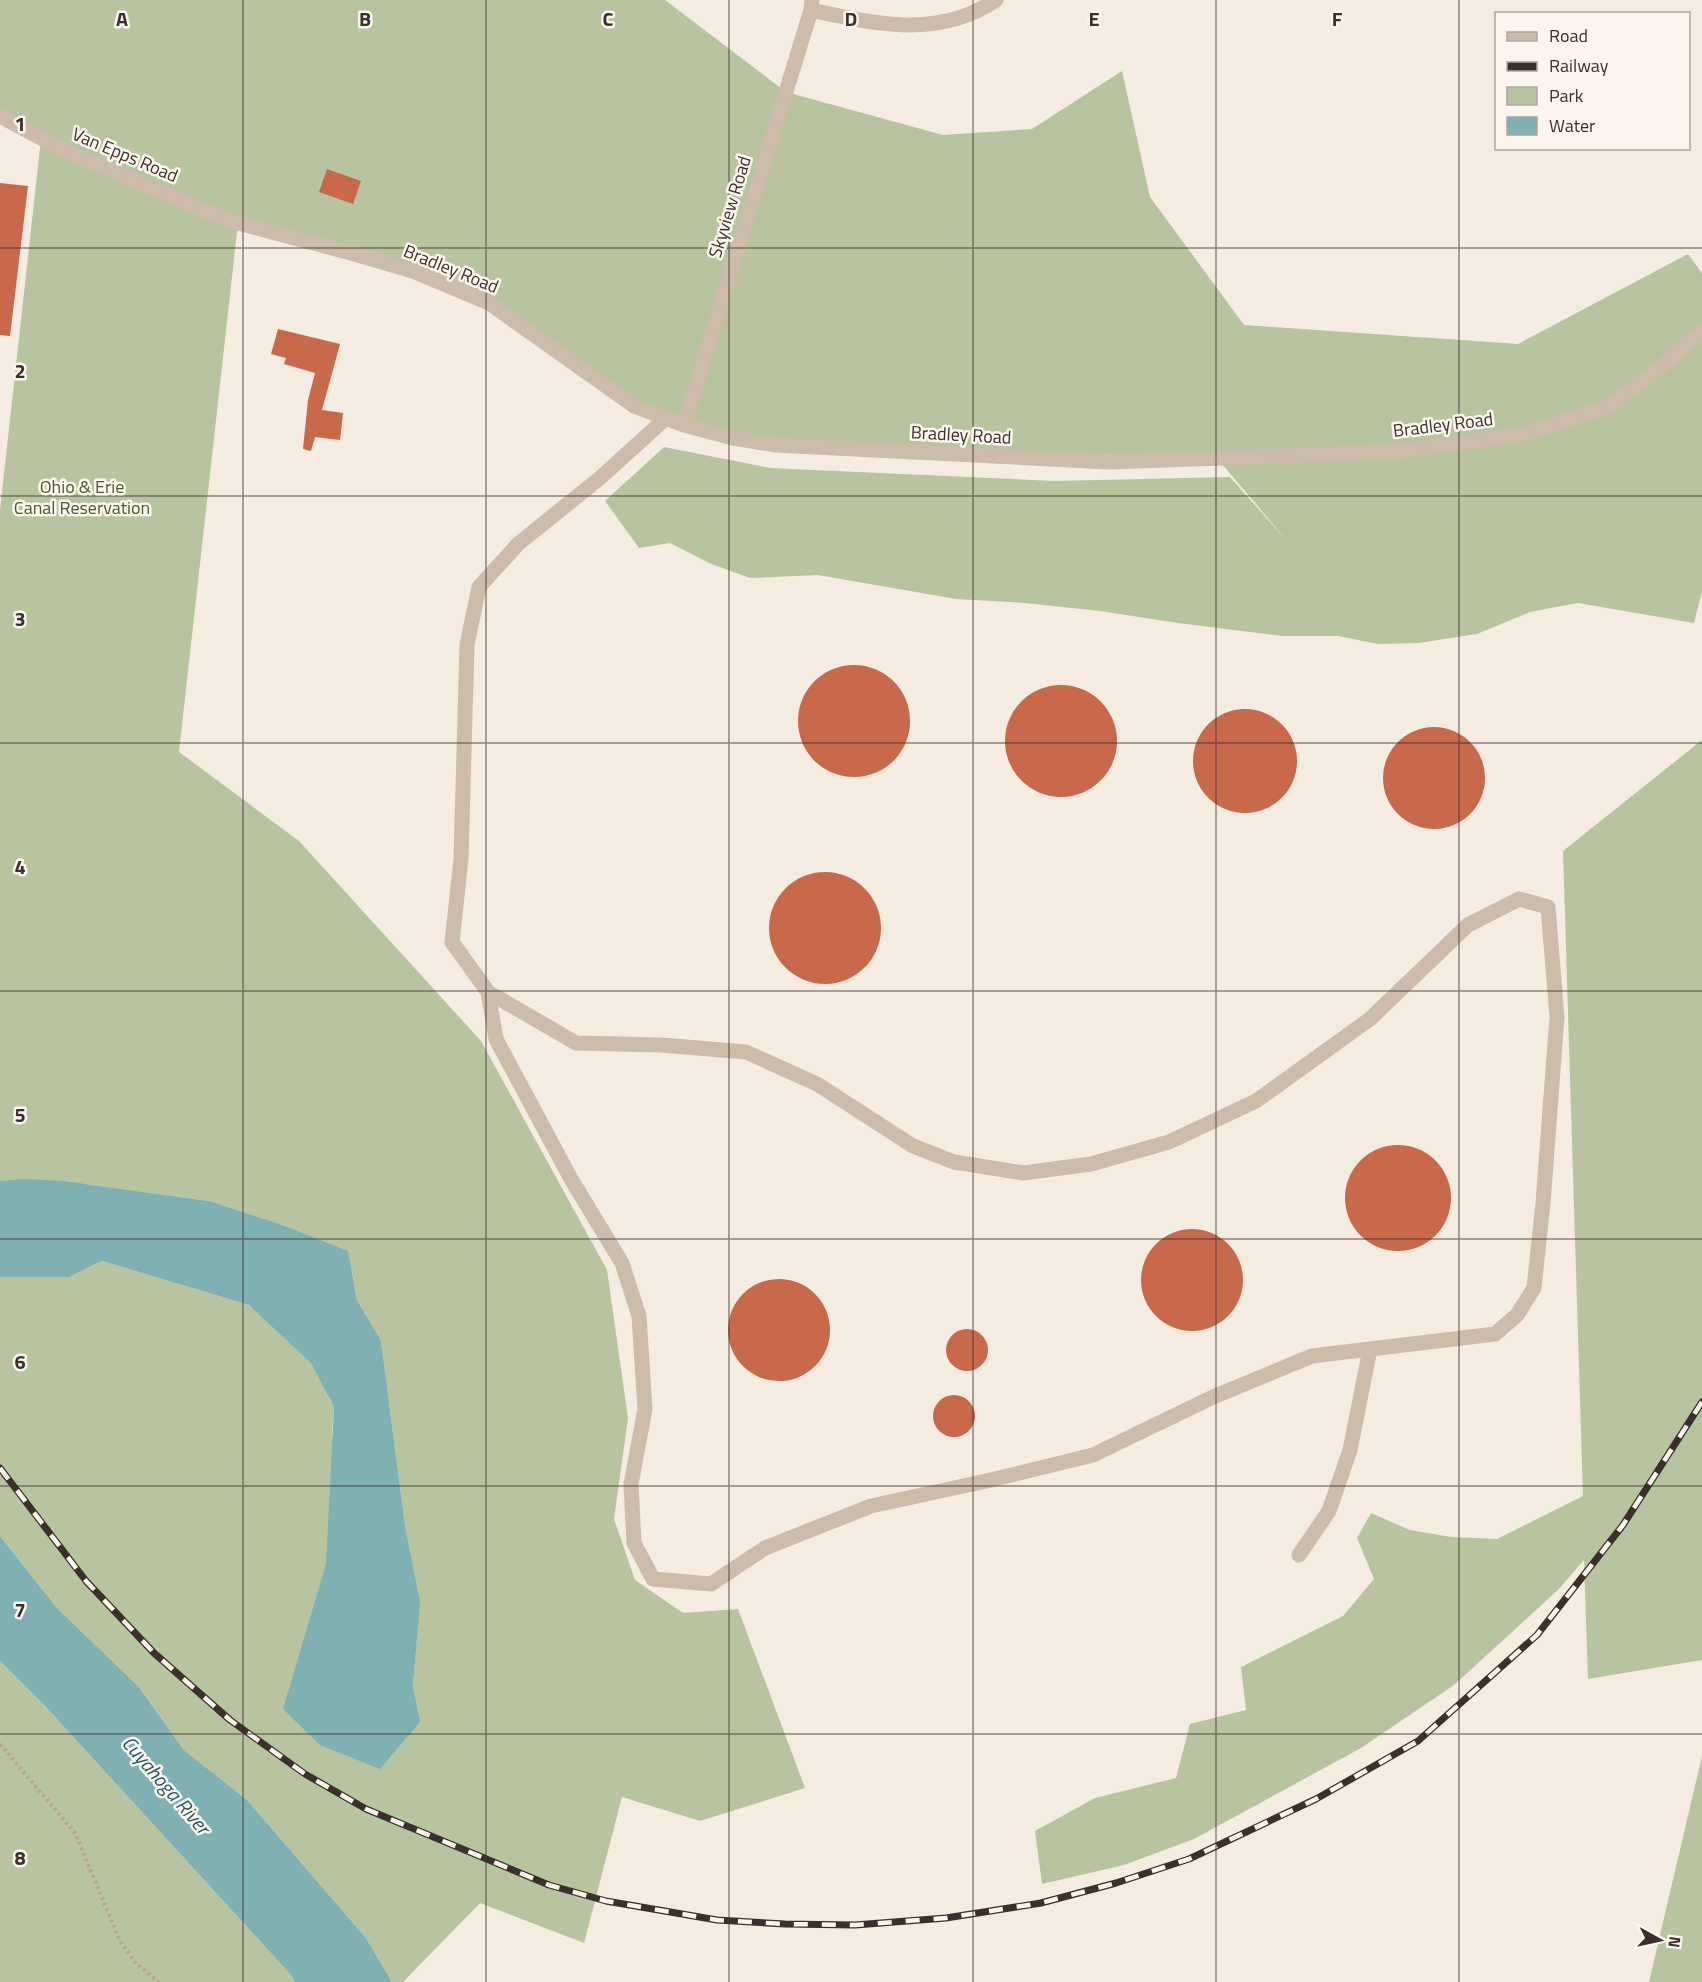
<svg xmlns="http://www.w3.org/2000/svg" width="1702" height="1982" font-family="'Titillium Web',sans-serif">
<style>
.green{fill:#b8c4a0}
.water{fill:#7fb0b2}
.building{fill:#c8694b}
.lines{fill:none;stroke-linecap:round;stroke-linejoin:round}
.path{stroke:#b9a596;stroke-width:4;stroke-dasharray:3 3;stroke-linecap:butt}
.minor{stroke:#cdbbac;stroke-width:15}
.rail-casing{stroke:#3b302b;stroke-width:7}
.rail{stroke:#fbf5ee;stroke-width:4.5;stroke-dasharray:14;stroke-linecap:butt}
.grid{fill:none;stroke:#3b302b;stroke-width:1.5;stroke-opacity:0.55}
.labels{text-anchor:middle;stroke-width:5;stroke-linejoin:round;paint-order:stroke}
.street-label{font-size:18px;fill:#3b302b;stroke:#fbf5ee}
.park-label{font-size:18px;fill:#4a5a2e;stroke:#fbf5ee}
.water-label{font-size:20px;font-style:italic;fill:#1f5a5e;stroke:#fbf5ee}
.grid-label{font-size:20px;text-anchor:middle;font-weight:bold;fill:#3b302b;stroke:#fbf5ee;stroke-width:5;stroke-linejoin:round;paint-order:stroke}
</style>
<rect width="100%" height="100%" fill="#f4ebe1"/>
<path class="green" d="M0 0H665L786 92 943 135 1032 129 1122 71 1150 197 1244 325 1518 344 1688 254 1702 273V591L1694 623 1578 603 1530 612 1477 634 1419 643 1378 644 1338 636H1282L1178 623 1100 611 1025 603 956 599 818 575 750 578 709 563 670 543 639 548 605 501 664 447 770 468 1054 481 1230 477 1288 542 1217 458 776 445 634 406 489 303 238 223 179 752 299 841 481 1041 607 1270 628 1418 614 1519 635 1580 683 1613 738 1609 805 1788 700 1821 622 1797 584 1943 480 1903 403 1982H392L366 1938 247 1800 184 1750 138 1686 57 1608 0 1536V1276H71L102 1261 249 1305 269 1323 326 1363 329 1398 334 1407 332 1436 419 1722 413 1686 418 1619 417 1589 405 1525 381 1342 357 1300 352 1272 209 1201 84 1184 0 1230V510L41 139 0 116Z
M1702 740V1660L1588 1679 1584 1560 1558 1590 1454 1685 1361 1748 1194 1839 1124 1865 1042 1884 1035 1831 1095 1798 1176 1778 1190 1724 1246 1710 1241 1667 1343 1616 1374 1579 1357 1538 1371 1513 1410 1530 1451 1537 1497 1539 1583 1496 1563 851Z
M0 1661 45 1706 290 1974 295 1982H0Z
M1702 1756V1982H1649Z"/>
<path class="water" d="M25 1179 63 1181 209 1201 282 1225 348 1251 357 1300 381 1341 405 1525 420 1602 413 1686 420 1722 380 1769 320 1745 283 1709 326 1564 334 1407 311 1363 249 1305 102 1261 69 1277H0V1181Z
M0 1536 57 1608 138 1686 184 1750 247 1800 366 1938 392 1982H295L290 1974 45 1706 0 1661Z"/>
<path class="building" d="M327 169 361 181 353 204 319 192Z
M0 183 28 186 10 336 0 335Z
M278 329 340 344 322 410 343 413 340 440 315 437 311 451 303 449 308 400 315 373 284 364 286 358 271 354Z
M798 721a56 56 0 1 1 112 0a56 56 0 1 1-112 0Z
M1005 741a56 56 0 1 1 112 0a56 56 0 1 1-112 0Z
M1193 761a52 52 0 1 1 104 0a52 52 0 1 1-104 0Z
M1383 778a51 51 0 1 1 102 0a51 51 0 1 1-102 0Z
M769 928a56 56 0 1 1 112 0a56 56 0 1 1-112 0Z
M1345 1198a53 53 0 1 1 106 0a53 53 0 1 1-106 0Z
M1141 1280a51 51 0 1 1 102 0a51 51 0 1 1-102 0Z
M728 1330a51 51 0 1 1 102 0a51 51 0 1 1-102 0Z
M946 1350a21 21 0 1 1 42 0a21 21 0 1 1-42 0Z
M933 1416a21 21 0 1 1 42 0a21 21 0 1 1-42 0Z"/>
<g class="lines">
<path class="path" d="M0 1744 75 1833 120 1941 135 1962 158 1982"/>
<path class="minor" d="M811 10C875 24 938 39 996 0
M0 116 61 149 227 220 351 253 413 271 489 303 634 406 684 425 733 438 776 445 1109 462 1393 452 1520 435 1607 407 1657 370 1702 331
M684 425 811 10 812 0
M488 992 496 1039 571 1179 622 1263 639 1316 645 1409 631 1484 634 1543 653 1579 711 1584 765 1548 871 1506 991 1480 1093 1455 1213 1397 1312 1356 1495 1334 1517 1315 1534 1288 1543 1203 1557 1017 1548 907 1519 899 1468 925 1370 1019 1256 1101 1169 1142 1091 1164 1023 1173 954 1162 913 1146 817 1084 746 1052 661 1045 576 1043 488 992 452 942 461 859 467 645 479 587 518 544 600 478 666 418
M1299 1555 1329 1511 1350 1450 1370 1349"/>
<g class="rail-casing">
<path id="rail" d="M0 1468 86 1581 154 1653 230 1720 305 1774 366 1809 549 1885 606 1901 717 1920 785 1924 855 1925 946 1918 1041 1903 1116 1883 1189 1859 1316 1799 1418 1741 1537 1635 1623 1525 1702 1402"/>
</g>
<use href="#rail" class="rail"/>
</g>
<path class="grid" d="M243 0V1982M486 0V1982M729 0V1982M973 0V1982M1216 0V1982M1459 0V1982M0 248H1702M0 496H1702M0 743H1702M0 991H1702M0 1239H1702M0 1486H1702M0 1734H1702"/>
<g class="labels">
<g class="street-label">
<text transform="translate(125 155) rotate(23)" y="6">Van Epps Road</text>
<text transform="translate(730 207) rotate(-73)" y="6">Skyview Road</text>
<text transform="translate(451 269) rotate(22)" y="6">Bradley Road</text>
<text transform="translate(1443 425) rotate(-7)" y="6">Bradley Road</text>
<text transform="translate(961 435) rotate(3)" y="6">Bradley Road</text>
</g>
<g class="park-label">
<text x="82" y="493">Ohio &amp; Erie<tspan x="82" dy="21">Canal Reservation</tspan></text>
</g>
<g class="water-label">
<text transform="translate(166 1785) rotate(49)" y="7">Cuyahoga River</text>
</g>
</g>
<g class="grid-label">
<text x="122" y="26">A</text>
<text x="365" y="26">B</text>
<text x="608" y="26">C</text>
<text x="851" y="26">D</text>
<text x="1094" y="26">E</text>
<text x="1337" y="26">F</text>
<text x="20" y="131">1</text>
<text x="20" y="378">2</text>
<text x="20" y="626">3</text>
<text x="20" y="874">4</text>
<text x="20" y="1122">5</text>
<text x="20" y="1369">6</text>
<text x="20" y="1617">7</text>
<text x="20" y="1865">8</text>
</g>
<rect x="1495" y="12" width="195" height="138" fill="#fbf5ee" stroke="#aea6a0" stroke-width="1.5"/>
<rect x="1507" y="32" width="30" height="9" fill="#cdbbac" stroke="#aea6a0" stroke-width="1.5"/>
<text x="1549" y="42" font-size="18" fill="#3b302b">Road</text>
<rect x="1507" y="62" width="30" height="9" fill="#3b302b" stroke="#aea6a0" stroke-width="1.5"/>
<text x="1549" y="72" font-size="18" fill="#3b302b">Railway</text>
<rect x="1507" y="87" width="30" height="18" fill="#b8c4a0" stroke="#aea6a0" stroke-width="1.5"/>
<text x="1549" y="102" font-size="18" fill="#3b302b">Park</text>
<rect x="1507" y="117" width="30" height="18" fill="#7fb0b2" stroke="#aea6a0" stroke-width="1.5"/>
<text x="1549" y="132" font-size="18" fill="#3b302b">Water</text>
<g transform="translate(1660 1940) rotate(98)" stroke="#fbf5ee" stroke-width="4.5" paint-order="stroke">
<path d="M0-4.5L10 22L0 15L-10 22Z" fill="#3b302b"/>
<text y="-9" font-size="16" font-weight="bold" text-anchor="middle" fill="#3b302b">N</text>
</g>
</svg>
